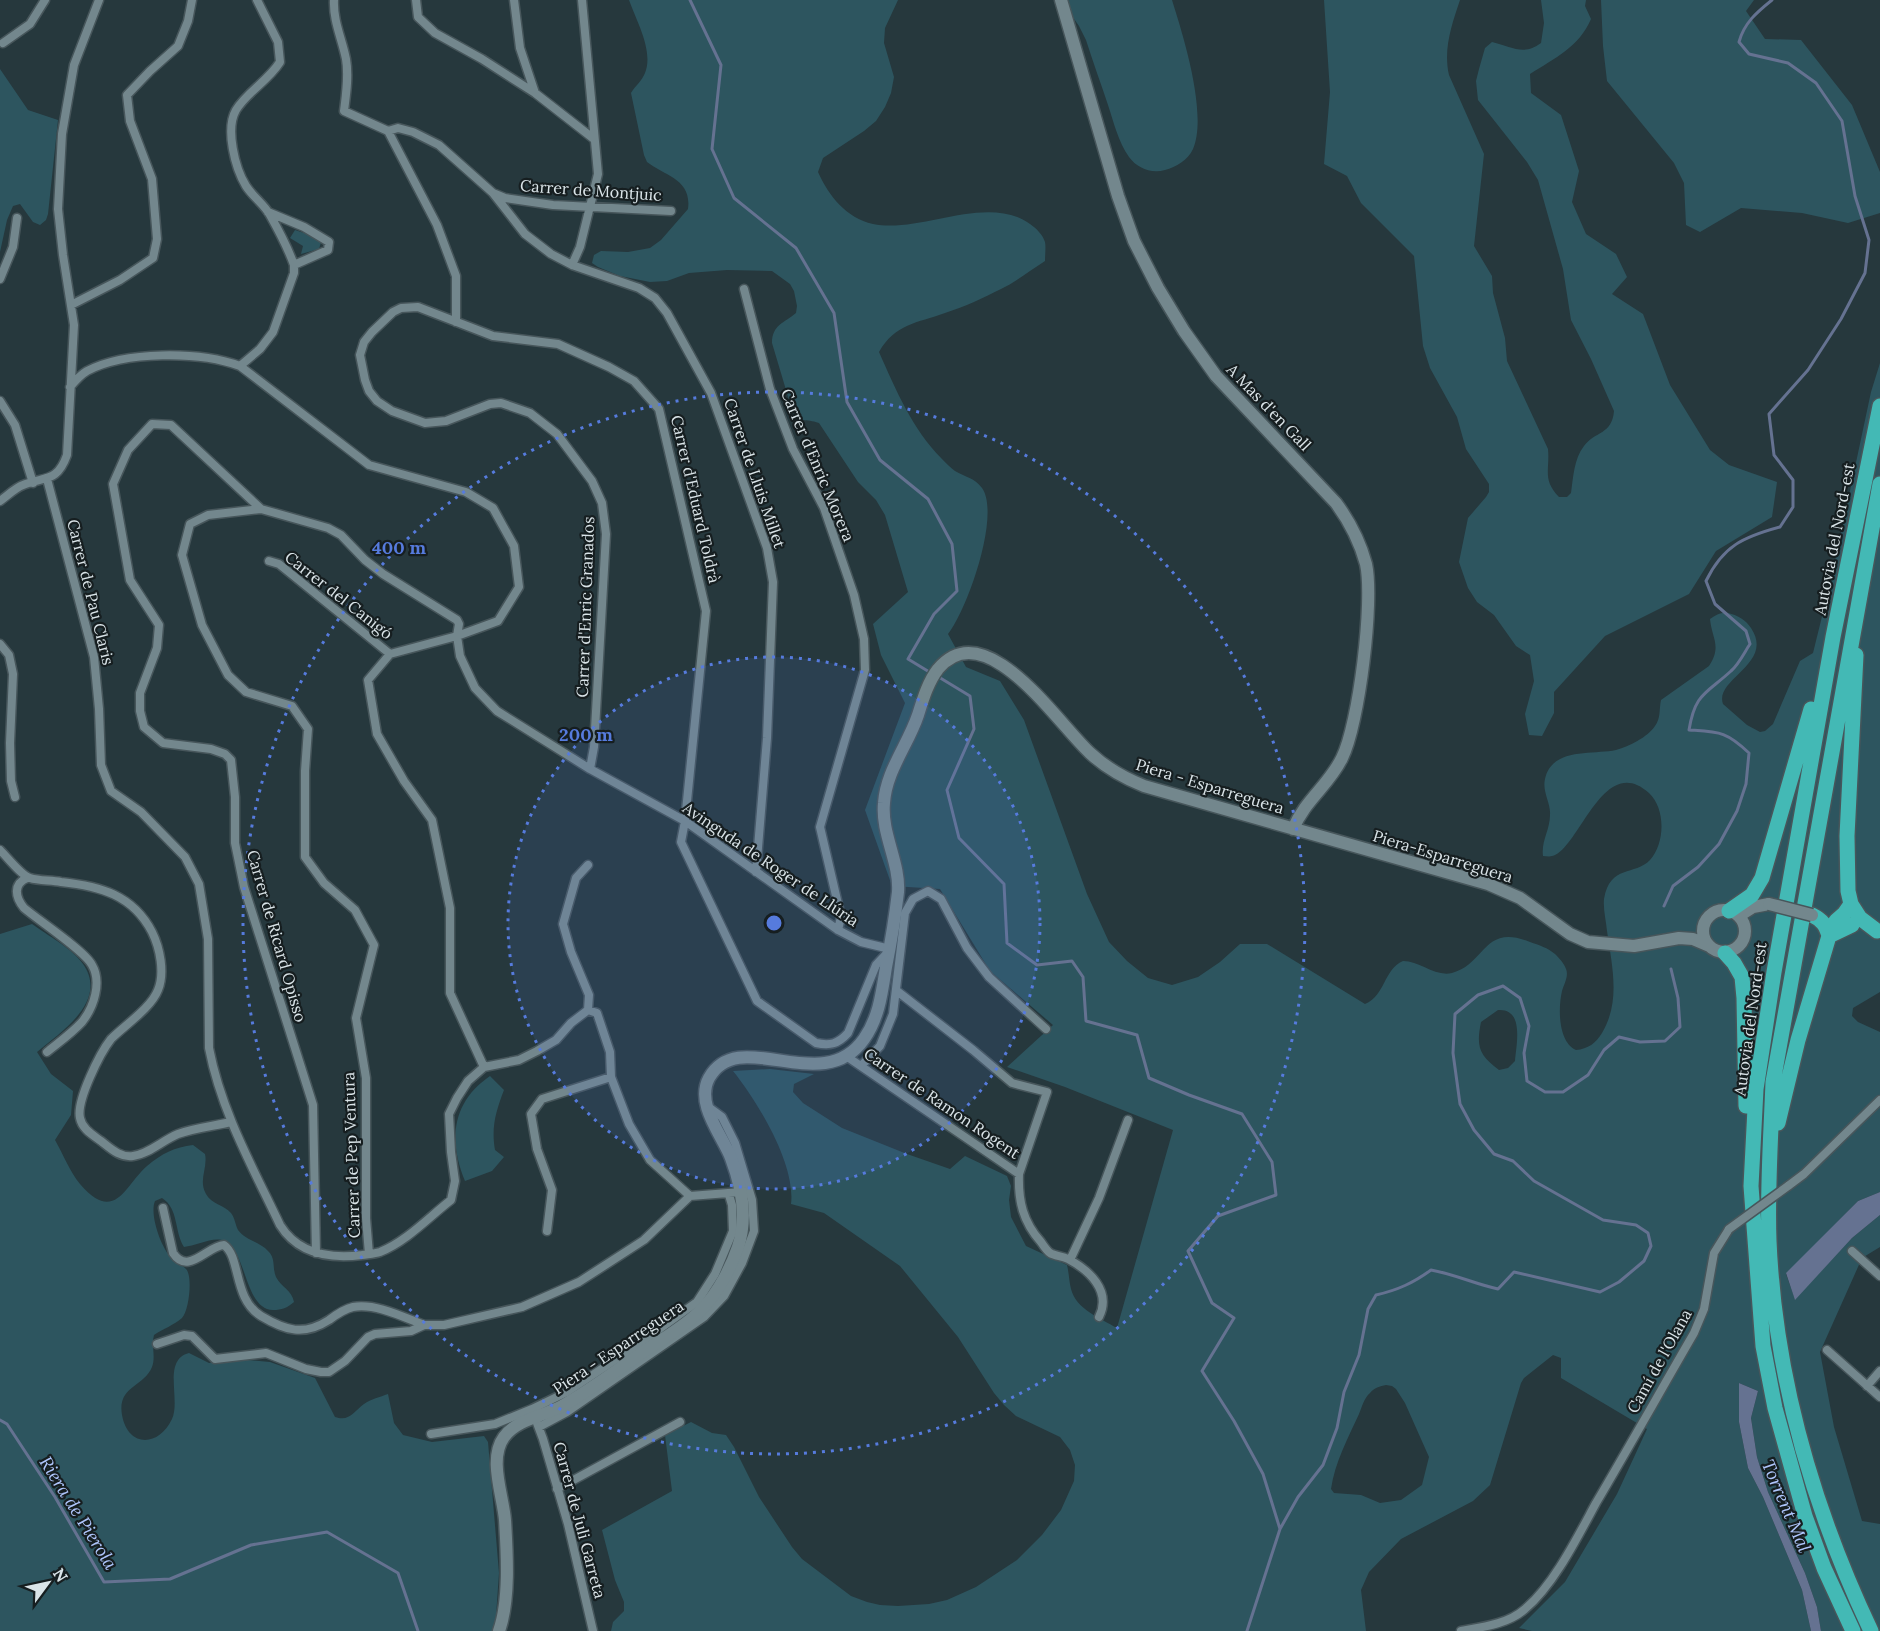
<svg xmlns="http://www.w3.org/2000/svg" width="1880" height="1631" font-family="Lora,serif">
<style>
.green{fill:#2d555f;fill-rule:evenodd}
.water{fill:#657291}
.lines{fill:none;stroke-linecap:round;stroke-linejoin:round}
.stream{stroke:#657291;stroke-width:3}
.street-casing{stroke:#47565b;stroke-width:11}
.secondary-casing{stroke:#47565b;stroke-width:15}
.highway-casing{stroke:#47565b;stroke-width:18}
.street{stroke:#73878d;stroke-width:8}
.secondary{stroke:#73878d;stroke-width:12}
.highway{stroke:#43b9b5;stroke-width:15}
.street-bridge-casing{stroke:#47565b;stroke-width:11;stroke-linecap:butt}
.secondary-bridge-casing{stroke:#47565b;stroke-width:15;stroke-linecap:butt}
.street-bridge{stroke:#73878d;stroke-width:8}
.secondary-bridge{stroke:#73878d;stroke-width:12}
.ring{fill:none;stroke:#567bdd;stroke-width:3;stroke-dasharray:3 6}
.labels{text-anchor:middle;stroke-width:4.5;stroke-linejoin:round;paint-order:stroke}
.street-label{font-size:16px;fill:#dae4e8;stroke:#161e20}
.water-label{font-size:18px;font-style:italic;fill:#aec5fb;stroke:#161e20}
.centre{fill:#567bdd;stroke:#161e20;stroke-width:3}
.ring-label{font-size:18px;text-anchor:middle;font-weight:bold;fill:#567bdd;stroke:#161e20;stroke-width:4.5;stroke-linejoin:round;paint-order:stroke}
</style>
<rect width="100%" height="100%" fill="#26383d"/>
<path class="green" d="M629 0H898L885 28 884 43 894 77 891 93 885 107 876 121 864 131 823 158 818 172C829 196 846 218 873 224 920 234 987 193 1030 224 1036 228 1043 235 1045 242 1046 247 1045 255 1045 261 1031 270 1017 281 1001 289 983 298 964 307 945 313 917 323 895 324 879 352 896 390 912 429 942 459 946 463 951 468 955 471 965 477 975 478 982 488 1001 515 967 610 948 634L966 667 1000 681 1024 720 1087 894 1109 942 1127 961 1148 978 1172 985 1198 977 1220 962 1240 944H1267L1365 1004C1386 995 1383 970 1403 961 1420 961 1435 977 1452 973 1486 964 1483 923 1530 942 1539 945 1548 948 1555 954 1559 958 1564 963 1566 969 1569 976 1564 984 1562 991 1558 1008 1558 1042 1576 1050 1588 1049 1596 1043 1602 1033 1621 1001 1612 966 1607 931 1606 920 1603 909 1604 899 1610 864 1635 876 1650 860 1665 843 1666 809 1649 793 1603 751 1579 850 1552 856 1549 857 1546 856 1543 856 1541 841 1550 830 1550 815 1551 803 1542 792 1545 779 1552 747 1593 755 1616 750 1628 747 1648 737 1655 726 1661 718 1659 709 1661 700L1709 666C1722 646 1712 639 1710 619 1716 615 1721 612 1728 613 1737 615 1746 620 1751 628 1775 664 1714 679 1723 704L1747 725 1760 732 1765 731 1773 724 1800 661 1813 653 1831 580 1871 392 1880 363V992L1853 1008 1852 1016 1858 1022 1880 1032V1192L1858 1201 1786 1274 1795 1299 1852 1238 1880 1215V1247L1862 1258 1820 1352 1834 1427 1862 1521 1880 1524V1631H1821L1817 1607 1805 1573 1768 1492 1757 1457 1751 1418 1758 1391 1739 1383V1422L1748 1468 1763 1497 1802 1590 1811 1631H1532L1519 1628 1565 1582 1617 1494 1647 1429 1561 1378V1358L1553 1355 1524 1378 1521 1383 1490 1485 1473 1501 1401 1539 1369 1572 1361 1590 1366 1631H611L613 1622 624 1611V1602L615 1580 602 1530 672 1491 665 1435 691 1422 712 1433 726 1435 734 1447 759 1497 792 1547 802 1559 851 1596 867 1602 880 1605 898 1606 929 1604 947 1600 976 1587 1017 1560 1042 1535 1061 1510 1074 1481 1075 1465 1070 1450 1060 1437 1016 1416 1004 1405 994 1393 958 1337 900 1266 824 1213 791 1204C796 1165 758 1102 733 1071L770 1069 814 1074 794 1084 793 1092 803 1103 842 1128 907 1154 950 1169 965 1156 1007 1176 1011 1186 1009 1200 1011 1217 1026 1246 1067 1265C1069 1273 1069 1281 1071 1289 1076 1309 1100 1318 1117 1328L1173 1130 1065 1087 1007 1067 1053 1025 990 971 940 889 892 886 865 810 905 703 881 655 873 624 908 592 885 515 876 500 858 482 819 423C805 418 801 424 792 410L772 343C772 325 784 323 796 313L797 306 794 291 790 284 772 271 727 270 689 273 667 281 650 282 620 276 598 267 592 263 594 255 601 251 628 252 650 248 661 240 688 209C692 179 665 176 647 162L644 155 631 93C635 86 642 81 645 73 654 51 636 20 629 0ZM1498 1010C1525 1008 1516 1046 1515 1061L1508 1068 1499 1070C1479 1055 1476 1047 1481 1022ZM1386 1385 1392 1386 1396 1389 1405 1403 1429 1457 1422 1485 1401 1500 1380 1503 1361 1495 1334 1493 1331 1489C1335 1462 1348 1438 1359 1414 1362 1407 1364 1398 1370 1393 1374 1388 1380 1386 1386 1385Z
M1061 0H1172C1183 35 1208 114 1193 149 1188 160 1176 167 1165 170 1151 174 1137 168 1129 157 1118 141 1114 123 1108 105 1101 84 1093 62 1086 40L1079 26Z
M1324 0H1460C1452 24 1443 49 1449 75L1484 154 1474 246 1492 276 1493 293 1505 338 1507 361 1548 449C1550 470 1542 479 1559 497H1567L1571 493C1573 479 1574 458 1584 446 1595 431 1612 435 1614 411L1591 359 1571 320 1563 269 1538 180 1527 162 1478 100 1476 81 1479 69 1485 48 1492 42C1512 47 1524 56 1541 43L1544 23 1541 0H1586L1585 6 1591 19C1579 47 1555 58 1530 74L1531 93 1561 115 1579 171 1572 202 1586 234 1616 254 1627 277 1612 294 1643 314 1670 385 1710 450 1729 465 1777 482 1772 517 1716 551 1689 594 1605 636 1554 692V713L1542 736 1529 735 1525 714 1534 681 1530 655 1516 646 1494 615 1477 602 1468 588 1459 562 1468 518 1486 497 1489 492V484L1466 449 1457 417 1430 368 1423 346 1414 256 1361 203 1347 176 1324 164 1330 92Z
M1601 0H1754L1746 11 1765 39 1801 40 1852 105 1880 172V213L1848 223 1802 213 1741 208 1700 232 1686 225 1684 183 1674 163 1607 81 1603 46Z
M0 69 28 110 58 120 48 214 46 220 40 225 33 222 20 204 13 206 7 220 0 252Z
M295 230 322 239 319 249 301 254 303 246 290 238Z
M32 924C47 935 73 949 83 964 109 1001 61 1032 37 1052L51 1074 73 1091 71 1115 55 1140C63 1154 70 1172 80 1184 115 1225 125 1185 147 1166 161 1154 175 1147 193 1145L205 1154C208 1168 198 1180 206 1194 211 1204 224 1205 231 1213 235 1218 235 1224 238 1230 245 1240 260 1242 268 1251 276 1258 272 1268 276 1277 281 1287 292 1290 294 1302 287 1308 282 1310 273 1310 244 1309 247 1250 224 1241 214 1236 196 1246 184 1247 174 1231 179 1209 162 1198L155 1201C149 1215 162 1251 174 1261 177 1264 183 1265 186 1269 193 1276 189 1311 182 1318 174 1325 163 1329 154 1335 151 1345 156 1357 152 1367 144 1387 117 1386 122 1415 128 1448 159 1447 172 1419 181 1400 162 1360 189 1353L209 1363 237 1359 270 1362 315 1378 335 1417C350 1422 354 1411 364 1404 371 1399 380 1397 388 1394L394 1423 403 1435 432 1442 484 1436 488 1442 499 1573 495 1631H0V934Z
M490 1076 504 1090C496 1111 491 1127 495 1150L504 1157 492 1171 465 1181C448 1140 452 1102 490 1076Z"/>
<path class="water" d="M1880 1192V1215L1852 1238 1795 1300 1786 1273 1858 1201Z
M1739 1383 1758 1391 1751 1418 1757 1457 1768 1492 1805 1573 1817 1607 1821 1631H1811L1802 1590 1763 1497 1748 1468 1739 1422Z"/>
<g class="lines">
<path class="stream" d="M690 0 721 65 712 149 734 198 796 248 834 313 847 402 880 460 928 499 952 544 957 591 934 614 908 659 931 673
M937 676 970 696 974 729 947 790 959 838 1004 884 1007 943 1037 965 1072 961 1083 977 1086 1021 1137 1035 1149 1078 1189 1095 1242 1114 1272 1162 1276 1195 1218 1216 1188 1251 1212 1303 1234 1318 1202 1371 1234 1421 1263 1474 1280 1529
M1664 906 1673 886 1698 867 1719 844 1737 811 1746 784 1749 753C1726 731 1719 732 1689 730 1695 693 1706 694 1731 671 1739 664 1744 653 1750 644L1746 631 1715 604 1706 581C1723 546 1743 537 1780 527L1793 507V480L1774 455 1769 414 1808 370 1841 319 1865 273 1869 240 1855 196 1842 121 1816 83 1788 63 1749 54 1739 42C1744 23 1757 12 1772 0
M0 1420 7 1424 55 1497 104 1582 170 1579 251 1545 327 1532 398 1573 418 1631
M1247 1631 1280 1529 1298 1497 1323 1465 1337 1428 1344 1392 1359 1355 1368 1309 1376 1295C1398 1290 1413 1283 1431 1270 1454 1274 1475 1284 1498 1289L1514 1272 1600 1292 1619 1282 1644 1261 1651 1246 1648 1233 1636 1225 1603 1220 1534 1181 1513 1161 1494 1154 1474 1130 1460 1104 1453 1053 1455 1014 1478 995 1503 986 1520 998 1529 1026 1524 1053 1527 1081 1545 1092H1563L1588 1075 1604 1050 1619 1037 1640 1042 1665 1041 1680 1027 1678 998 1671 969"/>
<g class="street-casing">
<path id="street" d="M334 0C333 21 342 39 346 59 349 76 346 95 344 111L388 131 437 225 456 276V322
M416 0 418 17 435 33 482 59 535 93 594 139
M514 0 520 48 535 93
M3 43 30 24 45 0
M388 131 398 128 413 132 439 145 493 193 505 198 553 205 671 211
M493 193 525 234 551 254 572 265 639 288 655 298 667 313 711 393 767 548 773 582 767 738 756 872
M268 212 304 227 329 242 328 250 294 265
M572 265 580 247 598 174 582 0
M0 279 13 247 17 218
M744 289 770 389 793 449 824 508 854 595 864 639 865 670 820 827 841 917 838 930
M71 305 120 280 153 258 157 239 152 179 130 121 127 95 150 71 178 46 188 21 192 0
M240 366 369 465 466 492 493 508 514 546 519 587 498 621 457 636 390 654 368 680 377 734 404 781 432 820 450 908V993L484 1067
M70 387C75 381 80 375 87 371 125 351 199 351 240 366L260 349 273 332 294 273V265C288 248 279 231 270 215 264 204 253 197 246 186 235 168 225 129 236 110 247 92 268 81 280 62L278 42 257 0
M0 401 15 425 33 483
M47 479 94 657 99 709 101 765 111 791 141 812 185 857 199 884 208 939 209 1048C221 1111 253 1168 280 1225 298 1254 330 1259 362 1255 368 1254 374 1254 380 1252 407 1241 429 1217 451 1200L455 1181 451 1152 449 1114 457 1098 468 1081 484 1067 519 1060 537 1051 556 1040 571 1023 588 1010 597 1013 610 1052 611 1077 629 1124 650 1160 690 1196 741 1192
M0 501C7 496 15 488 23 485 45 476 57 483 67 455L74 325 63 255 58 209 62 134 74 65 99 0
M261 509 171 425 152 424 128 450 113 484 130 580 159 625 157 648 140 693V711L144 727 163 743 211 749 225 754 231 760 235 797V843L244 887 313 1105 316 1253
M269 561 279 564 390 654
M0 644 9 655 13 674 10 743 11 781 15 797
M590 769 594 747 606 534 602 503 592 481 557 434 530 413 501 403 490 404 446 421 425 423 392 411 377 401 369 391 365 380 360 355 364 342 372 332 393 312 401 308 418 307 493 336 558 344 609 367 634 381 659 409 706 611 685 821 681 842 757 1001 816 1043C830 1046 838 1044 848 1033L876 965 890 950
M0 850C7 857 22 876 30 878 39 881 51 880 61 882 100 886 133 895 152 932 160 948 165 973 158 990 151 1008 125 1025 111 1039 100 1053 76 1101 80 1118 82 1129 93 1135 101 1141 110 1148 120 1158 133 1156 149 1154 163 1140 178 1134 194 1128 214 1126 231 1122
M588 865 576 878 563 924 571 952 589 995 588 1010
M27 878C13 884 15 897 24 908 38 920 85 951 92 965 102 982 94 1007 82 1022 72 1033 58 1043 47 1052
M897 991 973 1050 1012 1083 1047 1092 1019 1174
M846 1056 1019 1174C1018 1201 1023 1222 1041 1242 1043 1245 1047 1251 1050 1253 1055 1256 1062 1256 1068 1259 1089 1270 1112 1291 1099 1317
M861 1066 880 1046 893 1014 905 913 913 899 928 891 941 899 967 948 989 977 1046 1029
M1788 1186 1804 1174 1880 1100
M163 1208 173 1253C188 1276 207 1246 224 1245 241 1257 233 1299 261 1316 286 1331 304 1336 329 1320 337 1314 344 1309 353 1307 376 1303 403 1317 424 1325
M547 1231 552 1190 537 1149 531 1114 542 1099 611 1077
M1852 1251 1880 1276
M369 1254 366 1218V1078L356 1018 374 945 355 910 324 883 305 857V771L308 729 292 706 246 692 228 675 202 625 182 555 190 524 208 515 261 509 328 528 341 535 365 560 383 574 457 620 459 624 457 636 460 656 475 688 497 711 590 769 685 821 838 930 861 942 890 949
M1070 1260 1099 1198 1128 1120
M157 1344 184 1335 192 1336 215 1359 266 1353 306 1369 321 1372H329L345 1361 368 1337 375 1334 411 1331 424 1325H444L522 1307 579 1282 644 1240 690 1196
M1827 1350 1880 1397
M1867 1386 1880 1371
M537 1423 543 1439 568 1524 593 1631
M539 1427 567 1412 704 1317 724 1296 742 1263 754 1231 752 1200 735 1143 722 1117 707 1106
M431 1434 495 1424 532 1409 567 1392 633 1348 697 1302 715 1274 733 1231 732 1205 729 1195
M557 1489 680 1422
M1461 1631C1483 1627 1508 1624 1525 1609 1554 1585 1578 1536 1596 1503 1629 1447 1661 1390 1694 1333L1704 1309 1714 1253 1729 1229"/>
</g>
<g class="secondary-casing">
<path id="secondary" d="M1061 0 1118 196 1134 241 1158 288 1184 331 1216 376 1336 503C1350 522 1360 542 1366 564 1374 601 1359 724 1342 758 1329 785 1305 800 1293 829
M1703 931a21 21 0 1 1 42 0a21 21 0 1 1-42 0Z
M1739 916 1753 907 1769 904
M499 1631C510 1600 507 1553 505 1520 503 1495 488 1459 504 1437 517 1419 544 1416 562 1406 591 1390 618 1369 646 1350 665 1337 687 1325 703 1308 718 1292 731 1268 738 1247 748 1217 742 1187 731 1158 722 1135 695 1104 709 1078 739 1024 822 1099 864 1039 879 1018 882 992 886 967 891 942 895 918 898 892 900 862 881 834 884 803 886 771 908 745 918 715 923 699 928 682 938 669 986 612 1058 724 1090 753 1105 767 1124 778 1144 786L1488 884 1520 898 1570 934 1588 942 1634 946 1679 938 1693 939 1707 945"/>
</g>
<g class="highway-casing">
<path id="highway" d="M1856 655 1847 836 1848 891 1851 904 1860 918 1877 931
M1729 911 1752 895 1762 878 1811 709
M1836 921 1844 914 1851 904
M1829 936 1852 925
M1725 953 1734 963 1742 977 1744 998 1746 1106
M1778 1123 1798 1040 1829 936C1826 925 1822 920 1812 915
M1853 1631 1824 1568 1805 1516 1775 1408 1763 1346 1751 1186 1756 1089 1774 972 1833 637 1880 406
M1871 1631C1813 1508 1775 1378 1769 1241 1767 1188 1771 1135 1773 1082L1880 484"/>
</g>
<use href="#street" class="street"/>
<use href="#secondary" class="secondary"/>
<use href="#highway" class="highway"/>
<g class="street-bridge-casing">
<path id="street-bridge" d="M1729 1229 1788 1186"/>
</g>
<g class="secondary-bridge-casing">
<path id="secondary-bridge" d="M1769 904 1812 915"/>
</g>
<use href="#street-bridge" class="street-bridge"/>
<use href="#secondary-bridge" class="secondary-bridge"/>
</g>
<circle cx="774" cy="923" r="266" fill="#567bdd" fill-opacity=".12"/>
<g class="ring">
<circle cx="774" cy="923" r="266"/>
<circle cx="774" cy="923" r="531"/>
</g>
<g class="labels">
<g class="street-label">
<text transform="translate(591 190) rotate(4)" y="6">Carrer de Montjuic</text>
<text transform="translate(1269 407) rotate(46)" y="6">A Mas d'en Gall</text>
<text transform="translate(818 465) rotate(67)" y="6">Carrer d'Enric Morera</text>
<text transform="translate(755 473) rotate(71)" y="6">Carrer de Lluis Millet</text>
<text transform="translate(696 499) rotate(77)" y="6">Carrer d'Eduard Toldrà</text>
<text transform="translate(1834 539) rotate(-79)" y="6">Autovia del Nord-est</text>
<text transform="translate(91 592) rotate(76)" y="6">Carrer de Pau Claris</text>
<text transform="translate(339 595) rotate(38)" y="6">Carrer del Canigó</text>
<text transform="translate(585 607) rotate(-88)" y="6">Carrer d'Enric Granados</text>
<text transform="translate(1210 786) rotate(17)" y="6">Piera - Esparreguera</text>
<text transform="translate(1443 856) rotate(17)" y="6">Piera-Esparreguera</text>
<text transform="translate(771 864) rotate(34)" y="6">Avinguda de Roger de Llúria</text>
<text transform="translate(277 936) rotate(74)" y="6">Carrer de Ricard Opisso</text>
<text transform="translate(1750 1019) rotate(-82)" y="6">Autovia del Nord-est</text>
<text transform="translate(942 1103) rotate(34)" y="6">Carrer de Ramon Rogent</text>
<text transform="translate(351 1155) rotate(-92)" y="6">Carrer de Pep Ventura</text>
<text transform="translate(618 1347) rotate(-34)" y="6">Piera - Esparreguera</text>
<text transform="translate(1659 1361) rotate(-61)" y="6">Camí de l'Olana</text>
<text transform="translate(580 1520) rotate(75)" y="6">Carrer de Juli Garreta</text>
</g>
<g class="water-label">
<text transform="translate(1786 1506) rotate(67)" y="6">Torrent Mal</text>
<text transform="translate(78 1513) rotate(58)" y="6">Riera de Pierola</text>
</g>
</g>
<circle cx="774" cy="923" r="9" class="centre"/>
<g class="ring-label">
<text x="399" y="554">400 m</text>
<text x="586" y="741">200 m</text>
</g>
<g transform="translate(48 1583) rotate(57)" stroke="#161e20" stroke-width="4.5" paint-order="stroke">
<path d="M0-4.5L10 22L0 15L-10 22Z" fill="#dae4e8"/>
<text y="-9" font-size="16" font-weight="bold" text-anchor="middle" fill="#dae4e8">N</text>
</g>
</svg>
